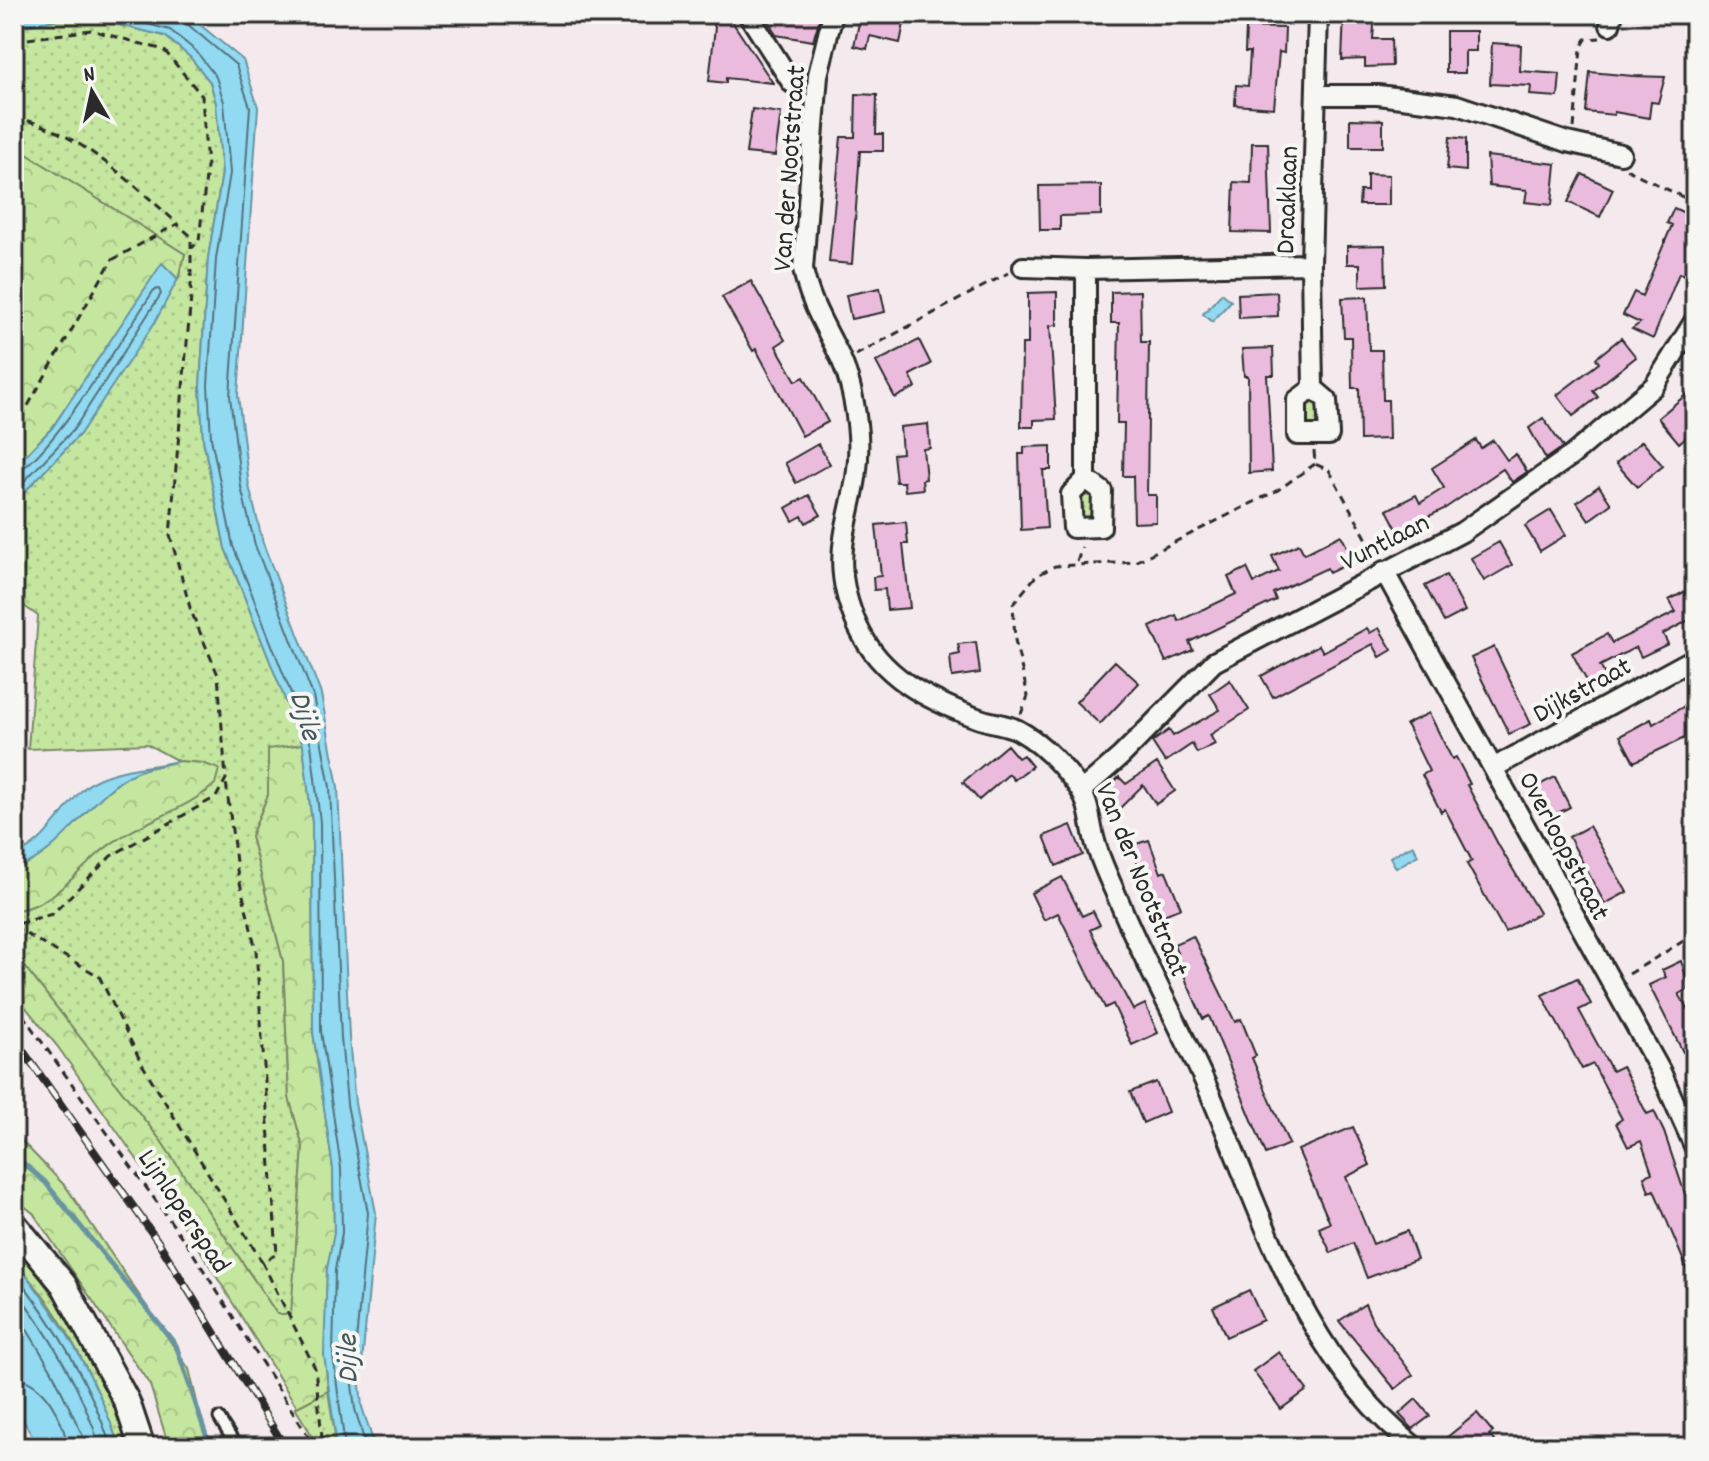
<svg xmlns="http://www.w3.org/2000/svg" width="1709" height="1461" font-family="Dekko,sans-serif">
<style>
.grass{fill:url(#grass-dots);stroke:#788865;stroke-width:2}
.forest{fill:url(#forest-crowns);stroke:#788865;stroke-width:2}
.water{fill:#91daf2;stroke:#6894a2;stroke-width:2}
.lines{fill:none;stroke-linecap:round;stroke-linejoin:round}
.shore{stroke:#54717b;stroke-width:2}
.stream{stroke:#6894a2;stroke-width:5}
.building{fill:#eabbdd;stroke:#2b2b2b;stroke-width:2}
.lane-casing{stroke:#2b2b2b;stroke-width:15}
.street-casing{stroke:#2b2b2b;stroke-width:24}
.secondary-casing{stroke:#2b2b2b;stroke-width:30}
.path{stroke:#2b2b2b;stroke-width:3;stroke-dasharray:8 6;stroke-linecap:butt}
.lane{stroke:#f6f6f2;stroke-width:9}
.street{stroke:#f6f6f2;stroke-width:18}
.secondary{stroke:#f6f6f2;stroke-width:24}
.rail-casing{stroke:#2b2b2b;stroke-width:8}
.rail{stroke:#f6f6f2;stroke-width:5;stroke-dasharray:15;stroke-linecap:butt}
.labels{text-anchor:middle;stroke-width:8;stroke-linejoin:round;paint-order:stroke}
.street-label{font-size:28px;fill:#2b2b2b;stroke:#f6f6f2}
.water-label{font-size:30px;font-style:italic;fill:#44575d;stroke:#f6f6f2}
</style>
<defs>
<pattern id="grass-dots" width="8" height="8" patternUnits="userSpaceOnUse" patternTransform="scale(2)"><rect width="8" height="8" fill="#c5e69f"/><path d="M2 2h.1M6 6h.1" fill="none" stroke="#a9c589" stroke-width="1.8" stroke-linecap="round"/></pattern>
<pattern id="forest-crowns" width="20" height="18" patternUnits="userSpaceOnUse" patternTransform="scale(2)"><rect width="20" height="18" fill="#c5e69f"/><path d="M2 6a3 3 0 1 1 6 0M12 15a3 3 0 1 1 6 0" fill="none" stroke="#a9c589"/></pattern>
</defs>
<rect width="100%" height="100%" fill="#f4eaee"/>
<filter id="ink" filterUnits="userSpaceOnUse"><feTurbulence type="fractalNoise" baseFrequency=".0125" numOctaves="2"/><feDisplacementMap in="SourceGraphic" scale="16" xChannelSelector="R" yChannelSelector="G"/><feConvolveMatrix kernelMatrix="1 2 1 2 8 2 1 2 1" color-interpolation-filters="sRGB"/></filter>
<g filter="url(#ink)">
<path class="grass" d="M59 19 98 20 165 36 190 57 210 82 216 103 222 173 208 258 200 386 203 439 225 548 303 744 268 750V795L251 836 283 961 289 1097 303 1147 292 1314H277L161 1141 14 953V910C52 908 77 870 104 849 134 825 174 809 207 791L202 763 178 761 147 744 28 749 38 616 14 599V503L80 434 178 279 185 254 14 146V28Z
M1306 402 1320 405V424L1306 425Z
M1080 494 1094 497 1093 517 1079 518Z
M14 1246C67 1307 104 1371 133 1447H119C103 1398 77 1345 48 1302 35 1282 14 1270 14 1246Z
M328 1391 337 1447H319L295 1408Z"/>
<path class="forest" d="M14 146 185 254 178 279 162 264 52 428 14 467Z
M303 744 312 823 313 1032 333 1169 334 1233 327 1269 325 1355 328 1391 297 1407 197 1245 58 1047 14 993V953L161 1141 277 1314H291L303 1147 289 1097 283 961 251 836 268 795V749Z
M178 761 202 763 219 769 215 784C184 812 137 822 104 849 78 870 51 908 14 910V869C65 852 88 795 136 772 148 767 165 765 178 761Z
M14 1133 66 1187 189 1369 208 1447H169L150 1385 33 1213 14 1198Z"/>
<path class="water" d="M14 14H187L243 60 258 107 238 395 249 486 263 543 321 694 338 787 349 1037 355 1103 376 1213 360 1385 362 1407 375 1447H337L324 1355 327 1269 334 1233 333 1169 313 1032 312 823 303 745 225 548 203 439 200 386 208 258 222 173 216 103 210 82 190 57 165 36 98 20 59 19 14 28Z
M162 263 178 279 155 322 80 434 14 503V467L52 428Z
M1222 293 1231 301 1212 322 1203 314Z
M178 761C165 765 148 767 136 772 88 795 65 853 14 869V854C48 848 69 791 98 779 121 768 153 767 178 761Z
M1413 845 1418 855 1396 868 1390 857Z
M14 1260C59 1315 98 1379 119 1447H38L14 1403Z"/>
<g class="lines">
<path class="shore" d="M110 14 170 30 196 51 216 77 224 102 230 173 216 259 208 385 211 438 233 546 311 744 320 822 321 1031 341 1168 342 1233 335 1270 333 1355 345 1447
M183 14 186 23 236 65 250 107 230 396 241 487 255 545 313 696 330 787 341 1038 347 1104 368 1213 352 1385 355 1409 366 1447
M14 472C44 468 133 321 154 290L159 289 161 294 74 429 14 492
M14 1273C55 1323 91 1385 111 1447
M14 1289C50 1333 83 1392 100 1447
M14 1308 52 1371 88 1447
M14 1378C43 1379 65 1421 67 1447"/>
<path class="stream" d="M14 1155 45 1182 176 1345 210 1447"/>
</g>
<path class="building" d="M706 14H727L773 83 726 78V83L709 81 715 27Z
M765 14H821L813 41 776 35Z
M861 14H906L900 43 870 36 867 49 854 46Z
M1344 14H1375L1373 39H1391L1392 66 1365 67V59L1342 60Z
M1246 27 1285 28 1284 53 1279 52 1274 108 1235 105 1236 85 1248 86 1250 52H1245Z
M1446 31H1476V51H1465V73H1446Z
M1492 43 1521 45 1520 71 1560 74 1558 97 1530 95 1531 86 1490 84Z
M1590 72 1633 76 1665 77 1658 103 1651 102 1649 118 1614 112V115L1586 112Z
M856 94 877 95 876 134H883V151H860L852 264 829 262 841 137H855Z
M752 109 781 113 775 156 746 153Z
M1350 119 1383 120V147H1350Z
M1450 137 1466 139V171L1447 169Z
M1252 143H1268L1271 233 1232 232 1234 182 1251 183Z
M1487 156 1556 164 1552 205 1525 202 1527 190 1489 186Z
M1367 174 1389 175V205H1359L1360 191H1367Z
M1582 174 1613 189 1600 217 1568 202Z
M1101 185V215L1060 216V230H1040L1039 186Z
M1674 208 1695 218V252L1684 275 1679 273 1653 339 1632 329 1640 323 1623 315 1634 292 1642 296 1672 225 1667 223Z
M1385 245 1386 285 1360 286V264H1347V246Z
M751 281 785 340 776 346 796 381 804 377 828 422 802 436 756 349 753 351 722 297Z
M880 288 885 312 851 319 846 295Z
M1140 291 1141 342H1149L1147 495H1156V522L1134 523 1133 476H1123L1124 423H1117L1119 323H1111V292Z
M1057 292V325L1050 326 1056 419 1034 420V427H1021L1022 344H1028V293Z
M1277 292 1278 316 1239 318 1238 294Z
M1367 297 1369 350H1382L1383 400H1388L1389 439 1360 440 1359 388H1352L1351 337H1344L1342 298Z
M1621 338 1636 357 1593 391 1598 397 1573 416 1557 395 1599 363 1596 358Z
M919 340 931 364 910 375 916 387 895 398 876 362Z
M1273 348 1274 375H1267L1272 471 1249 473 1248 376H1244L1242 349Z
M1687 394 1695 403V413L1686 421 1694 430 1679 443 1658 418Z
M1543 418 1563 447 1546 459 1529 428Z
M928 424 930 448 923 449 926 479 922 480 923 489 905 491 904 482H896L893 454 902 453 900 427Z
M1476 440 1481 448 1493 440 1507 460 1516 454 1527 472 1512 482 1503 469 1444 509 1398 531 1387 510 1416 495 1420 503 1444 488 1432 468Z
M1642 441 1663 466 1637 487 1616 463Z
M818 444 830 464 796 483 785 463Z
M1051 446V470H1043L1047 528 1021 530 1019 454H1024V447Z
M1599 486 1611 504 1589 520 1577 502Z
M809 495 821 515 806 523 802 516 793 521 786 508Z
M1551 510 1566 535 1540 551 1525 526Z
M906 522 908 544H903L910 608 887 610 885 589 874 590 873 577 881 576 876 525Z
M1341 535 1354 561 1329 573 1327 568 1273 593 1276 600 1189 642 1193 650 1166 662 1150 627 1176 615 1179 621 1236 594 1228 577 1247 568 1254 583 1279 571 1272 556 1299 544 1304 554Z
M1499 542 1512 565 1484 581 1471 558Z
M1446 575 1465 611 1444 622 1425 586Z
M1695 586V617L1663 634 1668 644 1641 657 1636 647 1600 666 1608 680 1591 689 1572 653 1607 634 1612 643 1676 612 1669 600Z
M1367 628 1370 633 1379 628 1392 650 1380 657 1373 644 1273 697 1261 676 1319 645 1323 652Z
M976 642 980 673 952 677 950 656 960 654 958 644Z
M1494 647 1531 724 1509 734 1471 658Z
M1115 661 1139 683 1100 724 1076 702Z
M1230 680 1249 710 1210 735 1215 744 1197 753 1192 744 1165 762 1152 742 1169 730 1173 736 1220 710 1210 694Z
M1695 700V733L1634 762 1620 736 1651 719 1653 724Z
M1429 713 1452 759 1456 757 1470 784 1467 785 1499 846 1539 913 1505 932 1467 864 1472 861 1445 809 1441 812 1422 775 1429 771 1406 724Z
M1007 745 1018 758 1023 755 1032 766 1014 780 1009 774 979 800 963 782Z
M1157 763 1175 791 1156 804 1143 785 1118 810 1103 794 1119 777 1126 784Z
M1555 777 1570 807 1550 817 1535 787Z
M1071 825 1083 855 1056 866 1044 836Z
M1589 826 1627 892 1605 904 1569 837Z
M1149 840 1161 873 1166 871 1181 908 1159 917 1130 846Z
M1062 877 1082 916 1093 911 1100 925 1090 930 1133 1010 1145 1004 1158 1033 1132 1045 1113 1004 1105 1008 1058 913 1044 920 1031 893Z
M1193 936 1235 1022 1241 1019 1256 1056 1252 1058 1289 1144 1266 1154 1209 1016 1203 1019 1187 983 1174 944Z
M1681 961 1690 988 1679 994 1695 1022V1045L1683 1052 1649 985 1666 977 1662 970Z
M1577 978 1591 1004 1579 1010 1612 1071 1622 1066 1647 1114 1654 1111 1664 1132 1695 1224V1288L1654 1190 1649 1192 1644 1176 1652 1173 1641 1141 1628 1147 1616 1123 1622 1119 1593 1064 1582 1069 1542 995Z
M1156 1082 1168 1112 1143 1123 1130 1092Z
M1353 1127 1370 1165 1346 1177 1373 1244 1407 1231 1417 1259 1367 1278 1353 1243 1331 1253 1319 1228 1330 1223 1298 1150Z
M1249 1290 1263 1320 1226 1337 1213 1307Z
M1365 1304 1373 1322 1413 1375 1395 1389 1339 1321Z
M1279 1352 1307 1390 1281 1409 1253 1371Z
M1416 1399 1430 1416 1413 1429 1399 1414Z
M1477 1413 1493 1432 1489 1435 1499 1447H1435Z"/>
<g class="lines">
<g class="lane-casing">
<path id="lane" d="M219 1418 237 1447
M14 1434 20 1447"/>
</g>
<g class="street-casing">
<path id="street" d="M748 14 792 83
M833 14 818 75 803 269C809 302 827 329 841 359 851 382 856 409 858 434 863 512 820 544 858 627 881 677 928 700 977 718 990 723 1006 724 1018 730 1043 744 1062 764 1079 788 1090 804 1090 823 1095 841 1101 865 1115 890 1124 913 1151 976 1185 1035 1212 1098 1265 1222 1305 1359 1415 1447
M1610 25 1613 14
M1316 95H1378L1457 105 1567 142 1621 154
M1023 267 1086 269
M1313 388 1297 400V435H1329L1327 400 1313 388 1311 264 1318 14
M1086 479 1102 491 1101 527 1073 528 1071 494 1086 479V269L1311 264
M1384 571 1660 1070 1695 1148
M1493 768 1695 658
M1081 791 1121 756 1214 662 1462 532 1571 456 1654 386 1695 320"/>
</g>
<g class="secondary-casing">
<path id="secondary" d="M14 1224 64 1285 127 1402 142 1447"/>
</g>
<path class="path" d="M14 41 91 30 164 50 202 96 207 167 199 241 192 248
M14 118C73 126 134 185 177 223
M1574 128 1581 48 1586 39 1600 38
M1626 169 1695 203
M856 355 1008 273
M14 430 112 260 177 224 191 236V297L170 535 191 611 218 675 226 779 216 797 111 856 52 914 14 925
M1314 451 1315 464 1329 470 1375 554
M1077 562 1082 547
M1021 714 1028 696 1015 640 1013 604 1036 576 1055 566 1135 562 1278 490 1315 464
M14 927 99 976 142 1064 262 1262 277 1254 256 950 237 870 226 782
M1629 974 1695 934
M14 1003 191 1250 315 1447
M262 1262 315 1368 323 1447"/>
<use href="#lane" class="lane"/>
<use href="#street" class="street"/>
<use href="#secondary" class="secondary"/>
<g class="rail-casing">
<path id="rail" d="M14 1038 159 1243 285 1447"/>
</g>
<use href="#rail" class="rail"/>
</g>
</g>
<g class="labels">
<g class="street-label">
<text transform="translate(787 168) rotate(-86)" y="10">Van der Nootstraat</text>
<text transform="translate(1285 200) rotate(-88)" y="10">Draaklaan</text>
<text transform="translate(1384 540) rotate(-27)" y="10">Vuntlaan</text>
<text transform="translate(1581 688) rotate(-29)" y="10">Dijkstraat</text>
<text transform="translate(1566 845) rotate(62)" y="10">Overloopstraat</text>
<text transform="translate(1144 879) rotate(68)" y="10">Van der Nootstraat</text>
<text transform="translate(186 1210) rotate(56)" y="10">Lijnloperspad</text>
</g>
<g class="water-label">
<text transform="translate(307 715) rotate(74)" y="10">Dijle</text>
<text transform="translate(346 1359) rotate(-91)" y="10">Dijle</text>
</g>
</g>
<rect width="1709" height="1461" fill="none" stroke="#f6f6f2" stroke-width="48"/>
<rect x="24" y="24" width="1661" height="1413" fill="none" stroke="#2b2b2b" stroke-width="3" filter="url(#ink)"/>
<g transform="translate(92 92) rotate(351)" stroke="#f6f6f2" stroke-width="6" paint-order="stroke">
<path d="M0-6L14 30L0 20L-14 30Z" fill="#2b2b2b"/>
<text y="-12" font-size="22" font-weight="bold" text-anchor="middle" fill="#2b2b2b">N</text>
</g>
</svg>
